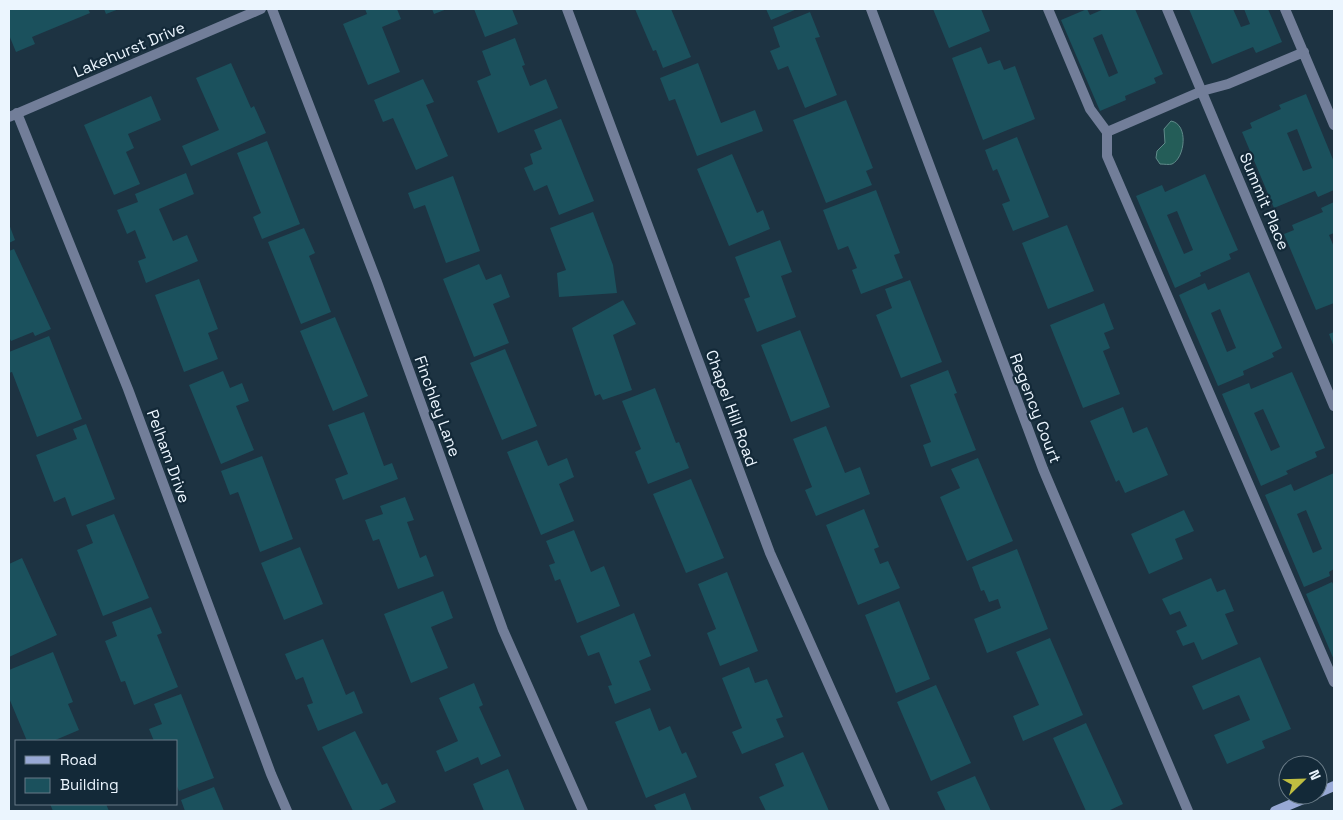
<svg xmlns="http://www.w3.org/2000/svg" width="1343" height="820" font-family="'Space Grotesk',sans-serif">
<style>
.water{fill:#245d58;stroke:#608b8a}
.building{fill:#1b515d;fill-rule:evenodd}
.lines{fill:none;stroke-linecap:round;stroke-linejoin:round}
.lane{stroke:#727e99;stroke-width:10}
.street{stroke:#727e99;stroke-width:10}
.secondary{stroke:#98a9d5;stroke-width:10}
.labels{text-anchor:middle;stroke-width:4.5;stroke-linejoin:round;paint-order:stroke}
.street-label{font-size:16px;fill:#ebf5fe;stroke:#132938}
</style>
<rect width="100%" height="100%" fill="#1d3342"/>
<path class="water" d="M1171 121C1189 124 1185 158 1172 164 1169 165 1164 164 1160 164L1156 158 1157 151 1165 143 1164 129Z"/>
<path class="building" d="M9 9H88L90 13 32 37 35 44 16 52 9 35Z
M104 9H119L106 14Z
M365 9H397L401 19 382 27 400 72 368 85 343 24 367 14Z
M432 9H447L434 14Z
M474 9H512L518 24 485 37Z
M635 9H671L691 57 663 68 656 50 653 51Z
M766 9H797L771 20Z
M933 9H981L990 31 949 48Z
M1087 9 1090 15 1104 9H1135L1163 74 1154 78 1156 83 1125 96 1126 100 1100 111 1061 20ZM1102 34 1118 73 1109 77 1093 38Z
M1189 9H1233L1241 27 1250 24 1244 9H1268L1282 42 1256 53 1253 47 1212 64Z
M810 12 820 37 815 38 837 95 805 108 788 66 778 70 770 51 780 47 773 27Z
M515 38 525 65 522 66 530 86 546 79 558 108 498 133 477 81 491 75 482 51Z
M981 47 988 64 1000 60 1004 70 1015 66 1035 119 983 140 952 58Z
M231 63 251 108 254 106 266 133 191 166 182 146 219 130 196 78Z
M698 63 721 123 755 110 763 131 697 156 675 99 669 101 660 78Z
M423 79 434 102 426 105 448 156 416 170 393 118 383 122 374 100Z
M1306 94 1334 162V190L1318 197 1315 191 1274 208 1242 132 1252 128 1250 123 1281 109 1279 105ZM1297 129 1312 168 1303 171 1287 133Z
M151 96 161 120 128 134 134 148 126 152 140 184 114 195 84 125Z
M846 100 873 168 866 171 872 185 826 203 793 120Z
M561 119 594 201 559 215 547 185 534 191 524 168 533 164 530 154 542 149 534 130Z
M1017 137 1049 217 1013 231 1002 204 1010 201 997 169 993 171 985 150Z
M267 141 300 224 262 239 253 217 261 213 237 153Z
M732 154 757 213 763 210 770 229 729 246 697 169Z
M186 173 194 194 159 209 173 241 187 235 198 261 146 283 138 261 146 258 135 230 127 234 117 210 138 202 135 194Z
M1205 174 1238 250 1229 254 1231 259 1200 273 1201 276 1175 288 1136 196 1162 185 1165 192ZM1177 211 1193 250 1184 254 1167 215Z
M453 176 480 251 446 263 425 205 414 209 408 193Z
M876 190 900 253 894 255 903 278 861 294 852 270 857 268 848 246 838 250 823 210Z
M1334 202V233L1329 235 1334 247V303L1316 310 1284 234 1294 230 1292 225 1323 212 1321 208Z
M593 212 613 265 617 293 559 297 557 273 566 270 550 228Z
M9 224 15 240 9 243Z
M1067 225 1094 291 1048 309 1022 243Z
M304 228 315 253 309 256 331 312 301 324 268 242Z
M780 240 792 272 781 276 796 317 757 332 744 299 750 297 735 257Z
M14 249 51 329 35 336 33 332 11 341 9 337V251Z
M479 264 486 280 501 274 510 297 493 304 509 343 474 357 443 279Z
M1249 272 1282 348 1272 353 1274 357 1243 371 1244 375 1218 386 1179 295 1205 283 1208 290ZM1220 309 1236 348 1227 352 1211 313Z
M199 279 218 329 208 333 218 359 184 372 155 295Z
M910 280 942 362 901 378 876 315 892 308 885 289Z
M623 300 636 324 613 335 632 390 603 400 600 394 595 396 572 328Z
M1104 303 1114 329 1104 333 1110 348 1103 351 1120 394 1083 408 1050 325Z
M335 317 368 396 333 411 300 331Z
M800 330 830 407 791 422 761 345Z
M1334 332V347L1329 334Z
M49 336 82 419 37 437 12 372 9 373V352Z
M505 349 537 426 502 440 470 363Z
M948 370 957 393 954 394 976 450 931 467 923 445 931 442 910 385Z
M223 371 230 388 242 383 249 401 236 406 254 450 221 464 189 385Z
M1292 372 1325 448 1315 452 1317 457 1286 471 1288 474 1261 486 1222 394 1249 383 1251 389ZM1263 409 1280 447 1271 451 1254 413Z
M655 388 676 443 679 442 689 468 648 484 635 452 641 449 622 401Z
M1123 407 1133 433 1147 427 1168 475 1125 493 1119 480 1116 482 1090 421Z
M364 412 384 466 392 463 398 479 343 500 335 479 348 474 328 425Z
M86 424 115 499 72 516 65 497 54 502 36 455 77 439 73 429Z
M826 426 845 473 860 467 870 494 816 516 805 490 812 487 793 439Z
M537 440 548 466 567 458 574 477 559 484 574 521 541 535 507 452Z
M262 456 293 539 260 552 238 492 230 495 221 471Z
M978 458 1013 541 967 561 940 497 960 488 951 469Z
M1334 473V569L1329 572 1330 576 1304 587 1265 495 1291 484 1294 491ZM1306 510 1322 549 1313 553 1297 514Z
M691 479 724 558 686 573 653 494Z
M405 497 414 520 407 522 420 558 426 555 434 576 398 589 379 539 373 541 365 520 383 514 380 506Z
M864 509 879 547 874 549 880 564 888 561 900 588 858 605 826 525Z
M1184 510 1194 531 1175 539 1183 559 1149 574 1131 534Z
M114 514 149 598 103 616 77 550 93 543 86 525Z
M574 530 591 572 604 566 620 606 577 623 560 579 555 581 549 565 555 563 546 541Z
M300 547 323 604 284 620 261 563Z
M1017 549 1048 629 987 653 974 619 1001 608 998 599 989 602 984 590 981 591 972 567Z
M22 558 57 635 9 657V564Z
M727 572 758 651 720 666 707 633 716 629 698 584Z
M1211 578 1217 592 1225 589 1234 611 1225 614 1238 644 1202 660 1194 642 1183 646 1176 631 1187 626 1180 611 1170 615 1162 599Z
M1332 582 1334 586V660L1306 594Z
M443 591 453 618 431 627 448 668 411 683 384 614Z
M899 601 930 679 896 693 865 615Z
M151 607 162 633 157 635 178 687 134 705 125 681 121 682 105 641 117 636 112 622Z
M634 613 651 656 639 661 651 690 615 704 608 686 612 685 599 652 588 656 580 636Z
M1050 638 1083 715 1023 741 1013 716 1039 705 1016 652Z
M323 639 346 695 354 691 363 713 318 731 307 705 313 703 303 677 296 680 285 654Z
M53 652 73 702 68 704 79 730 53 741H27L9 698V670Z
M1260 657 1291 729 1262 741 1265 748 1227 764 1214 735 1250 720 1239 695 1203 710 1192 686Z
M749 667 755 683 767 679 783 717 776 719 784 737 742 754 732 732 742 728 722 678Z
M474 683 483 705 479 707 501 756 481 765 478 757 445 772 436 751 458 741 439 698Z
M936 685 971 763 931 781 897 702Z
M181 694 214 778 179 791 176 784V741H154L149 729 162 724 154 704Z
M650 708 659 731 670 726 682 754 686 752 697 777 646 798 615 722Z
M1086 723 1123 804 1108 811H1086L1053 738Z
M355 731 382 785 387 783 396 802 377 811H353L322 747Z
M803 752 829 811H766L759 797 784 786 775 764Z
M508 769 525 811H484L473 784Z
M975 776 991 811H946L937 792Z
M214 787 224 811H185L181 800Z
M685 793 692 811H657L654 805Z
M50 804H106L109 811H53Z"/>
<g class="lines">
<path class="lane" d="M1048 9 1090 109 1107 132
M1285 9 1334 125
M1304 52 1228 84 1202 91 1107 132V156L1334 682"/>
<path class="street" d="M272 9 377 282 503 630 583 811
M567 9 770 553 885 811
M871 9 1043 469 1188 811
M1167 9 1334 406
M17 113 128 389 271 774 287 811
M9 117 261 9"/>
<path class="secondary" d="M1318 793 1334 786
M1275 811 1313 795"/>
</g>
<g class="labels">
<g class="street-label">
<text transform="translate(129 49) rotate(-23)" y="6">Lakehurst Drive</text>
<text transform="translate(1265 201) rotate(67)" y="6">Summit Place</text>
<text transform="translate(438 406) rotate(70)" y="6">Finchley Lane</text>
<text transform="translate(732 408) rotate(70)" y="6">Chapel Hill Road</text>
<text transform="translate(1036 408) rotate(69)" y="6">Regency Court</text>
<text transform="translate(169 456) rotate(70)" y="6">Pelham Drive</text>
</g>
</g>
<rect width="1343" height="820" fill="none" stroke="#ebf5fe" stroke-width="20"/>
<rect x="15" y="740" width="162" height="65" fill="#132938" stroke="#697b87"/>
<rect x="25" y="756" width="25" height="8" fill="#98a9d5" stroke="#697b87"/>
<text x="60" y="765" font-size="15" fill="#ebf5fe">Road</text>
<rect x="25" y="778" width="25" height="15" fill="#1b515d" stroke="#697b87"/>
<text x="60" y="790" font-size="15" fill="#ebf5fe">Building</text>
<g transform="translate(1303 780) rotate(67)"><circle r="24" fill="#132938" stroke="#697b87"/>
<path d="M0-4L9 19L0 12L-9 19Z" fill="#bfbe41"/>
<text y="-8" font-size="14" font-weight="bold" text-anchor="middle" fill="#ebf5fe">N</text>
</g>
</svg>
